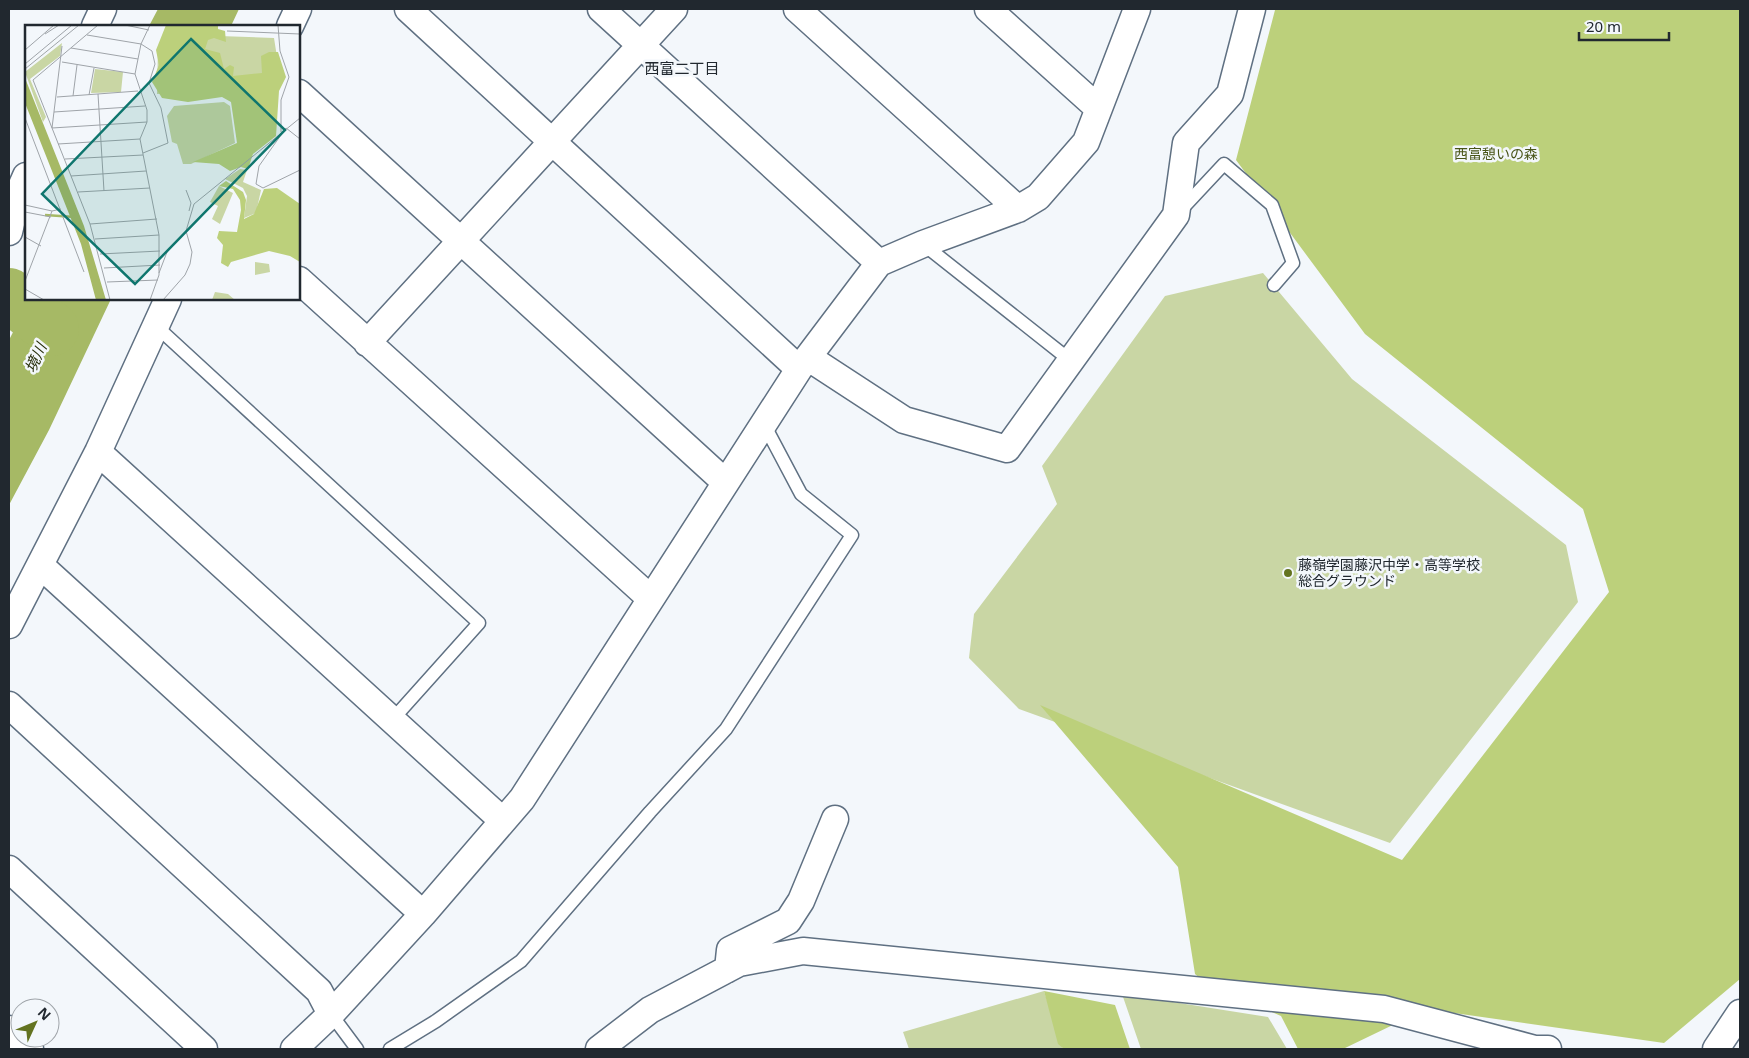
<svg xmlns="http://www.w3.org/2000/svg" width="1749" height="1058" font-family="'Noto Sans','Noto Sans JP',sans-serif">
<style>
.green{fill:#c9d6a4}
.forest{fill:#bcd07b}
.water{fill:#a6b965}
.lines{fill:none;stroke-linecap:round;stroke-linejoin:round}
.river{stroke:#a6b965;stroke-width:54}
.service-casing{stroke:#5f7082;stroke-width:15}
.minor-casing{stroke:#5f7082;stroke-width:29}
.service{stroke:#fff;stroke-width:12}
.minor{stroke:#fff;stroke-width:26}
.poi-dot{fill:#637320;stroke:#f3f7fb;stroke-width:2}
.labels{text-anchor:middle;stroke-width:5;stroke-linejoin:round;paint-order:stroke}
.park-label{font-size:14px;fill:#495518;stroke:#f3f7fb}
.poi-label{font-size:14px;fill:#21282f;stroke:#f3f7fb;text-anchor:start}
.neighbourhood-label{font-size:15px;fill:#21282f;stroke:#f3f7fb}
.water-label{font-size:15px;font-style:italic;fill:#262d09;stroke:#f3f7fb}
.inset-river{fill:none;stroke:#a6b965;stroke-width:2.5}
.inset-road{fill:none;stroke:#9fa4a9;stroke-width:1}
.view{fill:#0f766e;fill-opacity:0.15;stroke:#0f766e;stroke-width:2.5}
.inset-edge{fill:none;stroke:#21282f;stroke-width:2.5}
</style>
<rect width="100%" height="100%" fill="#f3f7fb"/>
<path class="green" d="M1263 273 1352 379 1566 545 1578 602 1390 843 1019 709 969 658 974 614 1057 504 1042 466 1165 296Z
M1044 991 1063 1049H909L903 1032Z
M1122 994 1268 1017 1287 1049H1141Z"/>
<path class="forest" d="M1280 9H1740V979L1664 1043 1426 1009 1343 1049H1298L1281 1016 1208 985 1195 974 1178 867 1040 705 1402 860 1609 592 1583 509 1365 334 1236 160 1275 10Z
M1044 991 1115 1005 1130 1049H1064L1058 1044Z"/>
<path class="water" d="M158 9H239L231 26H149Z
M30 299H111L49 430 9 505V340Z"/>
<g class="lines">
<path class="river" d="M9 295 52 329"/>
<g class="service-casing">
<path id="service" d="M1181 210 1224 164 1272 205 1293 263 1274 285
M923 244 1071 361
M156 326 479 623 393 719
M331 1014 357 1049
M390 1049 436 1021 521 961 650 812 726 729 852 535 801 494 765 426"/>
</g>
<g class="minor-casing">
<path id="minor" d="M408 9 799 369
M601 9 879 263
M797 9 1018 209
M988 9 1098 108
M95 26 103 9
M290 26 298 9
M299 93 725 482
M9 232 18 194 26 176
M299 280 650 598
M367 343 674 9
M809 358 904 420 1007 449 1176 215 1186 143 1230 94 1252 9
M98 452 503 821
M40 565 423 914
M9 625 98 452 168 299
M9 705 319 991 331 1014
M9 869 204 1049
M728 969 730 950 788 921 801 901 835 819
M9 1029 30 1049
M294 1049 331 1014 423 914 522 799 799 369 879 263 923 244 1018 209 1038 197 1086 142 1137 9
M599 1049 650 1010 739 963 803 951 1384 1009 1535 1049H1548
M1716 1049 1740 1013"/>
</g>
<use href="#service" class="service"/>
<use href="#minor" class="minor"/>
</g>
<circle class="poi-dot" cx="1288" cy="573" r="5"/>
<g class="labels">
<g class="park-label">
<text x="1496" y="159">西富憩いの森</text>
</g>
<g class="poi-label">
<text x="1298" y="570">藤嶺学園藤沢中学・高等学校<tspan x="1298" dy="16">総合グラウンド</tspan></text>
</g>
<g class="neighbourhood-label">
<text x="682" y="74">西富二丁目</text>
</g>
<g class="water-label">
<text transform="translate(36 358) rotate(-65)" y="5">境川</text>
</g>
</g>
<g transform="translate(25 25)">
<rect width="275" height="275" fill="#f3f7fb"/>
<path d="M194 11 249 13 252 32 259 47 168 67 132 69 133 20 178 28 180 15ZM37 18 35 31 5 54 21 92 18 97 0 47ZM70 44 98 47 96 67 66 68ZM199 77 205 81 210 118 166 139H158L152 119 147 117 142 91 149 81ZM215 144 222 145 218 157 236 165 231 188 219 193 222 171 218 163 200 154ZM194 161 208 168 195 199 187 194 193 181 185 177ZM230 237 244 239 245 247 230 250ZM190 267 203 269 210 275H187Z" fill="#c9d6a4"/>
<path d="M141 0H193V4L200 6 201 17 189 13 183 15 180 24 195 28 199 44 205 40 209 42 208 51 237 48 236 31 244 27H253L261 52 254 66 251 111 228 129 223 144 216 142 205 146 194 139 168 137 212 118 206 77 197 72 163 77 137 73 127 57 134 40 131 25ZM201 156 218 167 221 175 219 194 229 189 239 164 252 163 275 179V237L265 231 244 226 206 237 203 242 196 238 198 220 192 213 194 206 212 207 216 185 215 175 208 164 194 161Z" fill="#bcd07b"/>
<path d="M0 53 59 201 81 275H71L56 219 0 78Z" fill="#a6b965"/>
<path class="inset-river" d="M20 190 50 192"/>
<path class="inset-road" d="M73 0 8 55 65 199 85 275M100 0 124 5M125 0 116 19 110 49 122 85V97L115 114 134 210V250L125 275M253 0 255 26 264 52 256 75V107M202 6 275 9M20 9 34 0M62 10 116 19 127 26 130 39 124 58 136 83 143 118 118 128M37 21 27 103 122 97M46 23 113 34M0 25 29 0M37 37 110 49M0 39 47 0M0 44 54 0M73 69 79 166M64 70 69 43M48 71 52 40M32 72 113 66M29 87 120 81M0 93 59 247M275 114 261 103 234 141 231 159 238 163 275 145M33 119 115 114M40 134 118 130M46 151 121 146M161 165 166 178 164 186M53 167 125 163M0 180 27 186 36 184M0 187 26 192M65 199 132 194M0 212 16 221M70 214 134 210M75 229 135 226M79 243 135 240M134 248 142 227M0 256 27 186M82 257 133 255M0 264 19 275M138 275 160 250 165 239 167 227 161 206 169 179 275 93"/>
<path class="view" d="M166 14 260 105 110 259 17 169Z"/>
<rect width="275" height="275" class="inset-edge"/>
</g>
<rect width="1749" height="1058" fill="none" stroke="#21282f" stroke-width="20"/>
<g transform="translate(35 1023) rotate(46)"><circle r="24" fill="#f3f7fb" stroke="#9fa4a9"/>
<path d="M0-4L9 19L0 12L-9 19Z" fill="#637320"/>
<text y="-8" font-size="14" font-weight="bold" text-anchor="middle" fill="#21282f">N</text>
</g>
<path d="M1579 32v8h90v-8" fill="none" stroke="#21282f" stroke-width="2.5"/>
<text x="1586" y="32" font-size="15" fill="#21282f" stroke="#f3f7fb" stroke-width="4" paint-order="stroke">20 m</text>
</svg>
